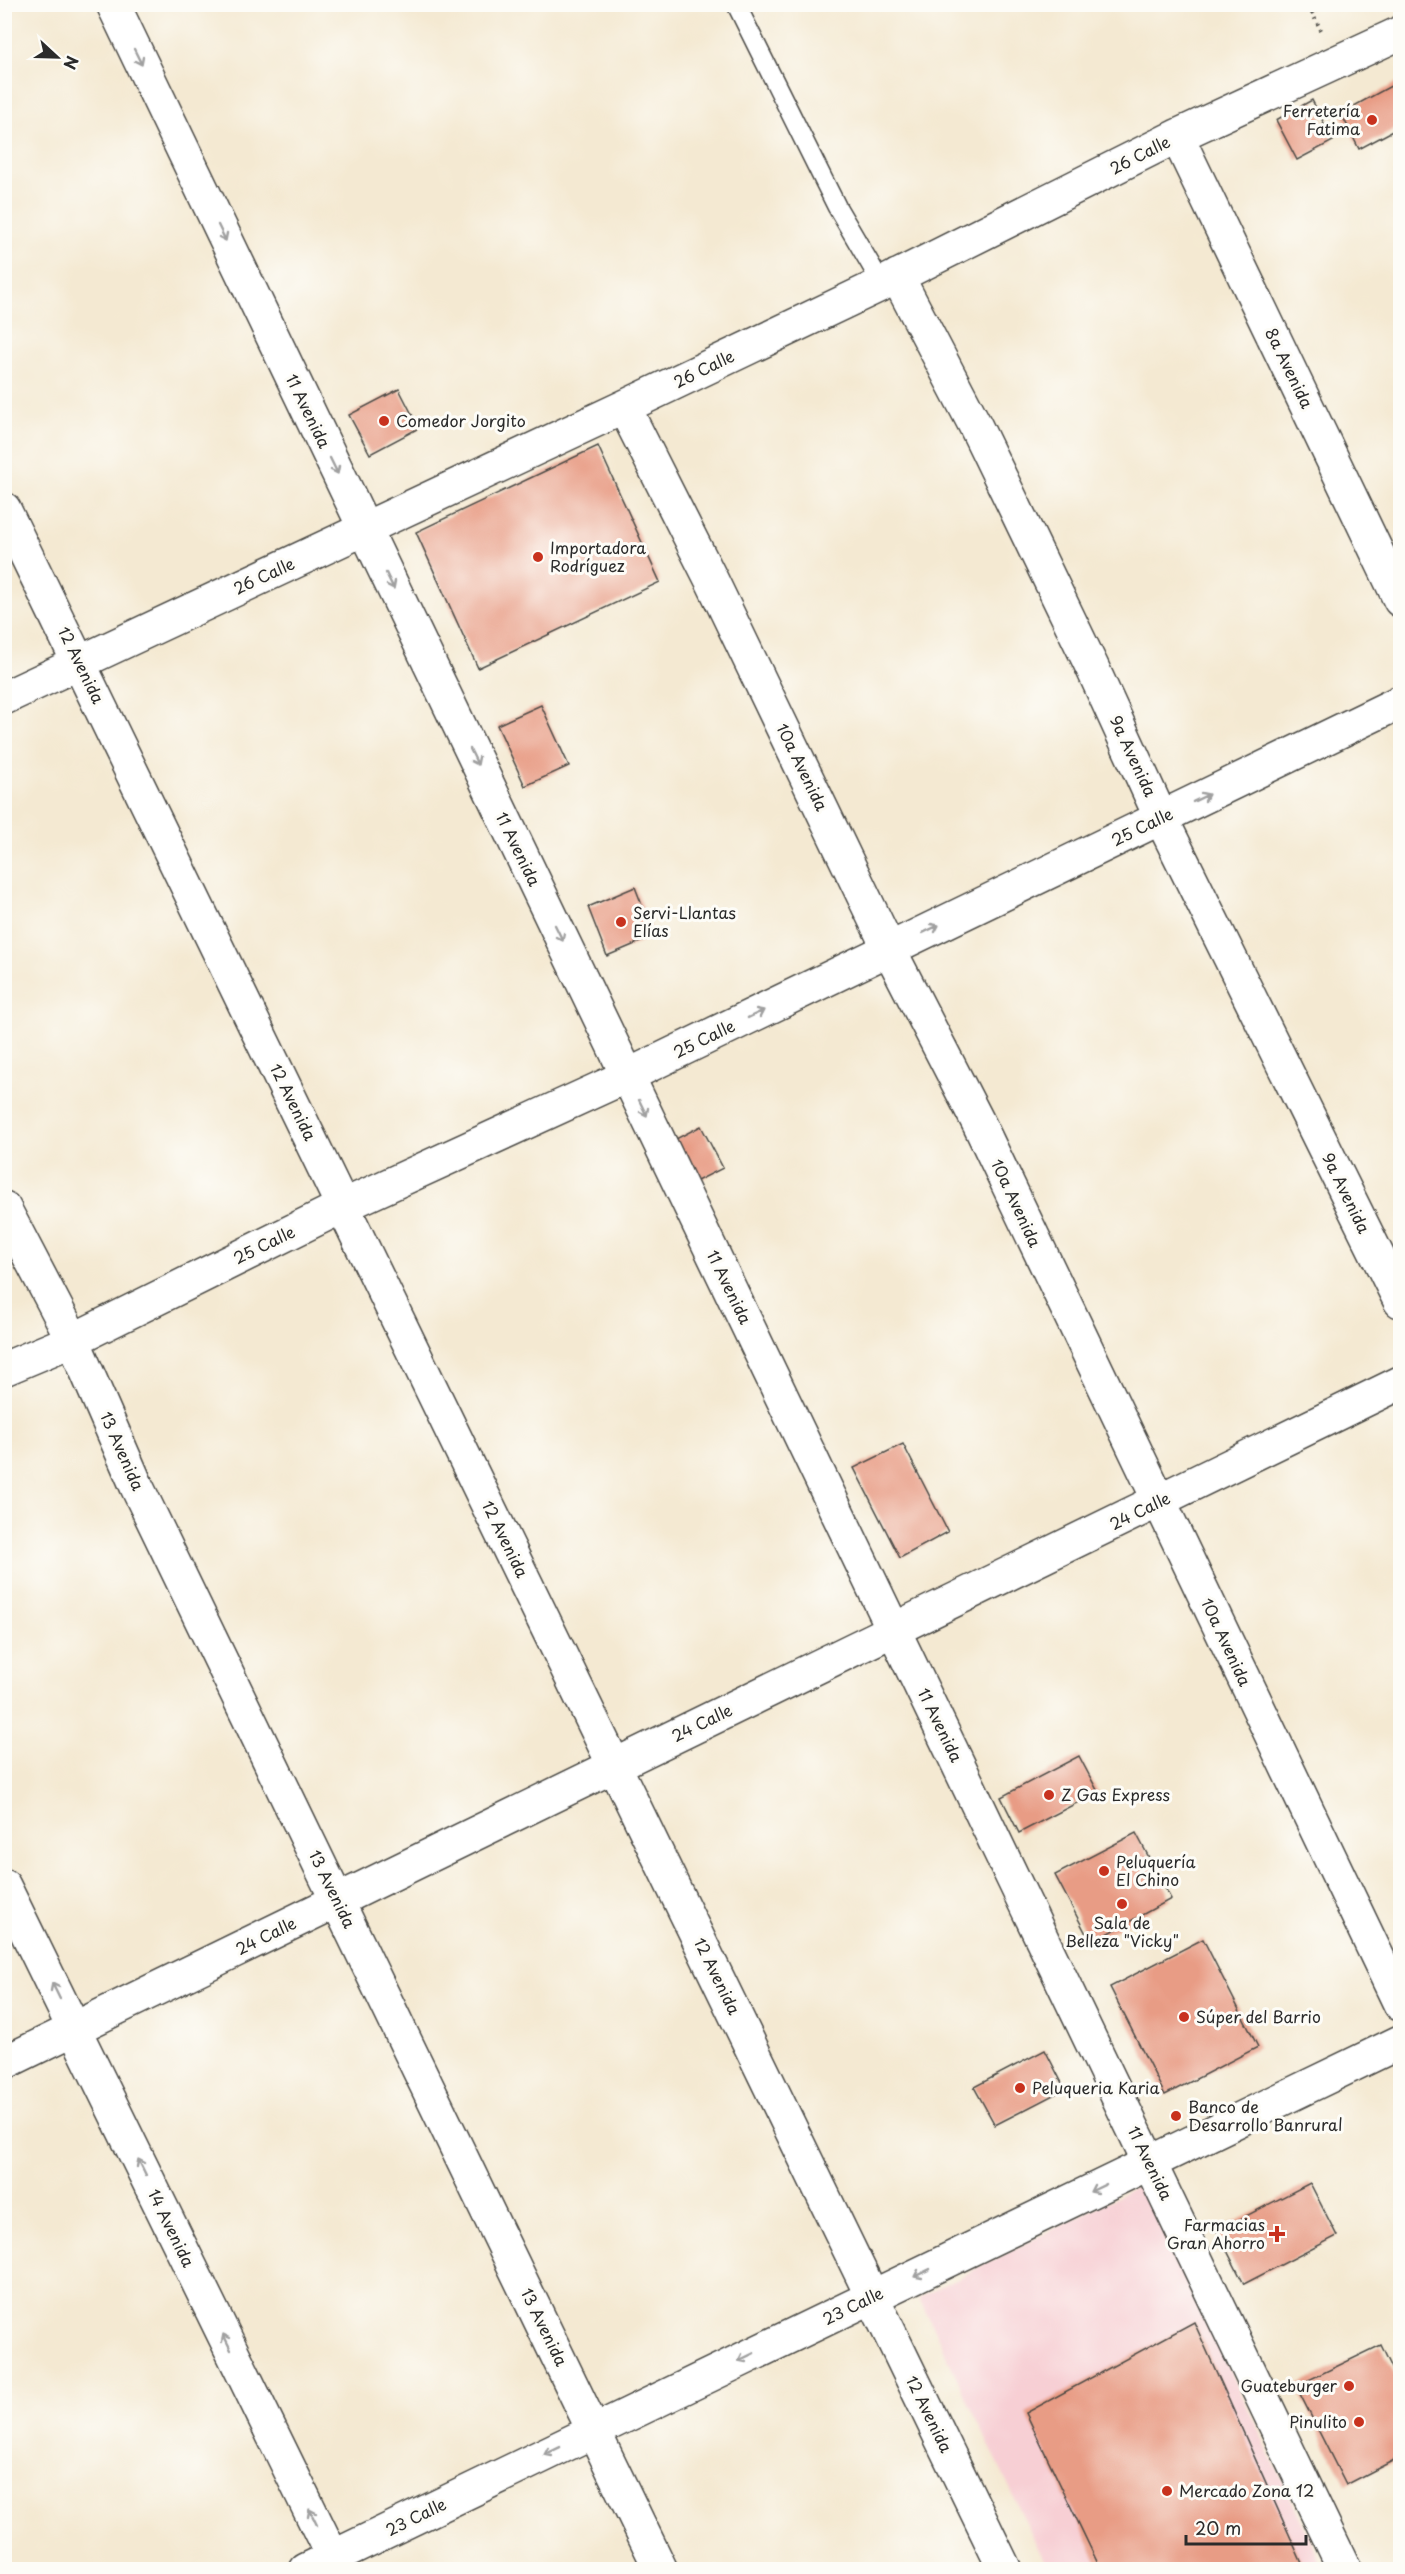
<svg xmlns="http://www.w3.org/2000/svg" width="1405" height="2574" font-family="'Playpen Sans',sans-serif">
<style>
.built{fill:#f7cfd4}
.building{fill:#e89c85}
.lines{fill:none;stroke-linecap:round;stroke-linejoin:round}
.service-casing{stroke:#494844;stroke-width:21}
.minor-casing{stroke:#494844;stroke-width:36}
.secondary-casing{stroke:#494844;stroke-width:36}
.path{stroke:#494844;stroke-width:4;stroke-dasharray:1.5 4.5;stroke-linecap:butt}
.service{stroke:#fff;stroke-width:18}
.minor{stroke:#fff;stroke-width:33}
.secondary{stroke:#fff;stroke-width:33}
.oneway{stroke:#a0a0a0}
.poi-dot{fill:#c8321e;stroke:#fdfcf7;stroke-width:2}
.labels{text-anchor:middle;stroke-width:6;stroke-linejoin:round;paint-order:stroke}
.poi-label{font-size:16px;fill:#2b2b2b;stroke:#fdfcf7;text-anchor:start}
.street-label{font-size:16px;fill:#2b2b2b;stroke:#fdfcf7}
</style>
<rect width="100%" height="100%" fill="#fdfcf7"/>
<filter id="ink" filterUnits="userSpaceOnUse"><feTurbulence type="fractalNoise" baseFrequency=".0167" numOctaves="2"/><feDisplacementMap in="SourceGraphic" scale="12" xChannelSelector="R" yChannelSelector="G"/><feConvolveMatrix kernelMatrix="1 2 1 2 8 2 1 2 1" color-interpolation-filters="sRGB"/></filter>
<filter id="wash" filterUnits="userSpaceOnUse"><feTurbulence type="fractalNoise" baseFrequency=".008" numOctaves="4" result="noise"/><feDisplacementMap in="SourceGraphic" scale="24" xChannelSelector="R" yChannelSelector="G"/><feGaussianBlur stdDeviation="1.35" result="paint"/><feColorMatrix in="noise" values="0 0 0 0 0 0 0 0 0 0 0 0 0 0 0 0 0 1.4 0 .05"/><feComposite in="paint" operator="in"/></filter>
<g filter="url(#wash)">
<rect width="100%" height="100%" fill="#f4e9d2"/>
<path class="built" d="M1142 2184 1324 2569H1048L919 2298Z"/>
<g id="blocks">
<path class="building" d="M1400 81V127L1359 149 1341 113Z
M1312 100 1333 141 1297 160 1276 120Z
M399 389 419 428 370 454 349 415Z
M598 446 660 582 478 668 416 532Z
M541 705 569 766 525 786 497 725Z
M635 887 654 936 607 956 588 907Z
M701 1126 723 1168 691 1184 670 1142Z
M903 1444 948 1532 900 1558 854 1468Z
M1079 1756 1098 1792 1019 1833 1001 1797Z
M1136 1833 1171 1899 1091 1943 1055 1875Z
M1203 1939 1258 2047 1165 2095 1110 1987Z
M1045 2050 1065 2089 995 2125 974 2087Z
M1310 2183 1337 2236 1244 2284 1217 2231Z
M1194 2322 1305 2570H1101L1026 2413Z
M1381 2345 1400 2385V2457L1346 2485 1296 2386Z"/>
</g>
</g>
<g filter="url(#ink)">
<use href="#blocks" fill-opacity="0" stroke="#494844" stroke-width="1.5"/>
<g class="lines">
<g class="service-casing">
<path id="service" d="M736 4 837 207 882 284"/>
</g>
<g class="minor-casing">
<path id="minor" d="M1177 136 1400 600
M897 276 976 427 1092 667 1161 818 1400 1301
M624 407 712 581 889 949 979 1124 1400 2004
M4 509 1005 2570
M4 698 624 407 882 284 1177 136 1400 33
M4 1208 73 1340 137 1487 661 2570
M4 1369 73 1340 343 1206 627 1076 1400 702
M4 1886 339 2570
M4 2063 1400 1383
M306 2570 1400 2042"/>
</g>
<g class="secondary-casing">
<path id="secondary" d="M113 4 1345 2570"/>
</g>
<path class="path" d="M1321 30 1312 13 1328 4"/>
<use href="#service" class="service"/>
<use href="#minor" class="minor"/>
<use href="#secondary" class="secondary"/>
</g>
<defs><path id="oneway-shaft" d="M-6 0H5M1.5-3L5.5 0L1.5 3" fill="none" stroke-width="1.6" stroke-linecap="round" stroke-linejoin="round" transform="scale(1.5)"/></defs>
<g class="oneway">
<use href="#oneway-shaft" transform="translate(138 57) rotate(64)"/>
<use href="#oneway-shaft" transform="translate(222 233) rotate(64)"/>
<use href="#oneway-shaft" transform="translate(334 466) rotate(64)"/>
<use href="#oneway-shaft" transform="translate(390 581) rotate(64)"/>
<use href="#oneway-shaft" transform="translate(474 757) rotate(64)"/>
<use href="#oneway-shaft" transform="translate(1201 798) rotate(-26)"/>
<use href="#oneway-shaft" transform="translate(931 929) rotate(-26)"/>
<use href="#oneway-shaft" transform="translate(559 933) rotate(64)"/>
<use href="#oneway-shaft" transform="translate(756 1014) rotate(-26)"/>
<use href="#oneway-shaft" transform="translate(643 1108) rotate(64)"/>
<use href="#oneway-shaft" transform="translate(56 1991) rotate(-116)"/>
<use href="#oneway-shaft" transform="translate(142 2167) rotate(-116)"/>
<use href="#oneway-shaft" transform="translate(1098 2188) rotate(154)"/>
<use href="#oneway-shaft" transform="translate(922 2273) rotate(154)"/>
<use href="#oneway-shaft" transform="translate(227 2342) rotate(-116)"/>
<use href="#oneway-shaft" transform="translate(746 2357) rotate(154)"/>
<use href="#oneway-shaft" transform="translate(552 2451) rotate(154)"/>
<use href="#oneway-shaft" transform="translate(313 2517) rotate(-116)"/>
</g>
</g>
<g class="poi-dot">
<circle cx="1372" cy="120" r="6"/>
<circle cx="384" cy="421" r="6"/>
<circle cx="538" cy="557" r="6"/>
<circle cx="621" cy="922" r="6"/>
<circle cx="1049" cy="1795" r="6"/>
<circle cx="1104" cy="1871" r="6"/>
<circle cx="1122" cy="1904" r="6"/>
<circle cx="1184" cy="2017" r="6"/>
<circle cx="1020" cy="2088" r="6"/>
<circle cx="1176" cy="2116" r="6"/>
<path d="M1274 2225h6v6h6v6h-6v6h-6v-6h-6v-6h6z"/>
<circle cx="1349" cy="2386" r="6"/>
<circle cx="1359" cy="2422" r="6"/>
<circle cx="1167" cy="2491" r="6"/>
</g>
<g class="labels">
<g class="poi-label">
<text x="1360" y="117" text-anchor="end">Ferretería<tspan x="1360" dy="18">Fatima</tspan></text>
<text x="396" y="427">Comedor Jorgito</text>
<text x="550" y="554">Importadora<tspan x="550" dy="18">Rodríguez</tspan></text>
<text x="633" y="919">Servi-Llantas<tspan x="633" dy="18">Elías</tspan></text>
<text x="1061" y="1801">Z Gas Express</text>
<text x="1116" y="1868">Peluquería<tspan x="1116" dy="18">El Chino</tspan></text>
<text x="1122" y="1929" text-anchor="middle">Sala de<tspan x="1122" dy="18">Belleza "Vicky"</tspan></text>
<text x="1196" y="2023">Súper del Barrio</text>
<text x="1032" y="2094">Peluqueria Karia</text>
<text x="1188" y="2113">Banco de<tspan x="1188" dy="18">Desarrollo Banrural</tspan></text>
<text x="1265" y="2231" text-anchor="end">Farmacias<tspan x="1265" dy="18">Gran Ahorro</tspan></text>
<text x="1337" y="2392" text-anchor="end">Guateburger</text>
<text x="1347" y="2428" text-anchor="end">Pinulito</text>
<text x="1179" y="2497">Mercado Zona 12</text>
</g>
<g class="street-label">
<text transform="translate(1140 155) rotate(-27)" y="6">26 Calle</text>
<text transform="translate(1289 368) rotate(64)" y="6">8a Avenida</text>
<text transform="translate(704 369) rotate(-26)" y="6">26 Calle</text>
<text transform="translate(308 411) rotate(64)" y="6">11 Avenida</text>
<text transform="translate(264 576) rotate(-25)" y="6">26 Calle</text>
<text transform="translate(81 665) rotate(64)" y="6">12 Avenida</text>
<text transform="translate(1133 756) rotate(65)" y="6">9a Avenida</text>
<text transform="translate(802 767) rotate(64)" y="6">10a Avenida</text>
<text transform="translate(1142 827) rotate(-26)" y="6">25 Calle</text>
<text transform="translate(518 849) rotate(64)" y="6">11 Avenida</text>
<text transform="translate(704 1039) rotate(-26)" y="6">25 Calle</text>
<text transform="translate(293 1102) rotate(64)" y="6">12 Avenida</text>
<text transform="translate(1346 1193) rotate(64)" y="6">9a Avenida</text>
<text transform="translate(1016 1203) rotate(65)" y="6">10a Avenida</text>
<text transform="translate(264 1245) rotate(-26)" y="6">25 Calle</text>
<text transform="translate(729 1287) rotate(64)" y="6">11 Avenida</text>
<text transform="translate(122 1451) rotate(66)" y="6">13 Avenida</text>
<text transform="translate(1140 1511) rotate(-26)" y="6">24 Calle</text>
<text transform="translate(505 1539) rotate(64)" y="6">12 Avenida</text>
<text transform="translate(1226 1642) rotate(65)" y="6">10a Avenida</text>
<text transform="translate(702 1723) rotate(-26)" y="6">24 Calle</text>
<text transform="translate(940 1725) rotate(64)" y="6">11 Avenida</text>
<text transform="translate(332 1889) rotate(64)" y="6">13 Avenida</text>
<text transform="translate(266 1936) rotate(-26)" y="6">24 Calle</text>
<text transform="translate(717 1976) rotate(64)" y="6">12 Avenida</text>
<text transform="translate(1150 2163) rotate(64)" y="6">11 Avenida</text>
<text transform="translate(171 2228) rotate(64)" y="6">14 Avenida</text>
<text transform="translate(853 2306) rotate(-26)" y="6">23 Calle</text>
<text transform="translate(544 2327) rotate(64)" y="6">13 Avenida</text>
<text transform="translate(929 2414) rotate(64)" y="6">12 Avenida</text>
<text transform="translate(416 2517) rotate(-26)" y="6">23 Calle</text>
</g>
</g>
<rect width="1405" height="2574" fill="none" stroke="#fdfcf7" stroke-width="24"/>
<g transform="translate(57 57) rotate(112)" stroke="#fdfcf7" stroke-width="4.5" paint-order="stroke">
<path d="M0-4.5L10 22L0 15L-10 22Z" fill="#2b2b2b"/>
<text y="-9" font-size="16" font-weight="bold" text-anchor="middle" fill="#2b2b2b">N</text>
</g>
<path d="M1186 2535v9h120v-9" fill="none" stroke="#2b2b2b" stroke-width="3"/>
<text x="1195" y="2535" font-size="18" fill="#2b2b2b" stroke="#fdfcf7" stroke-width="4.5" paint-order="stroke">20 m</text>
</svg>
